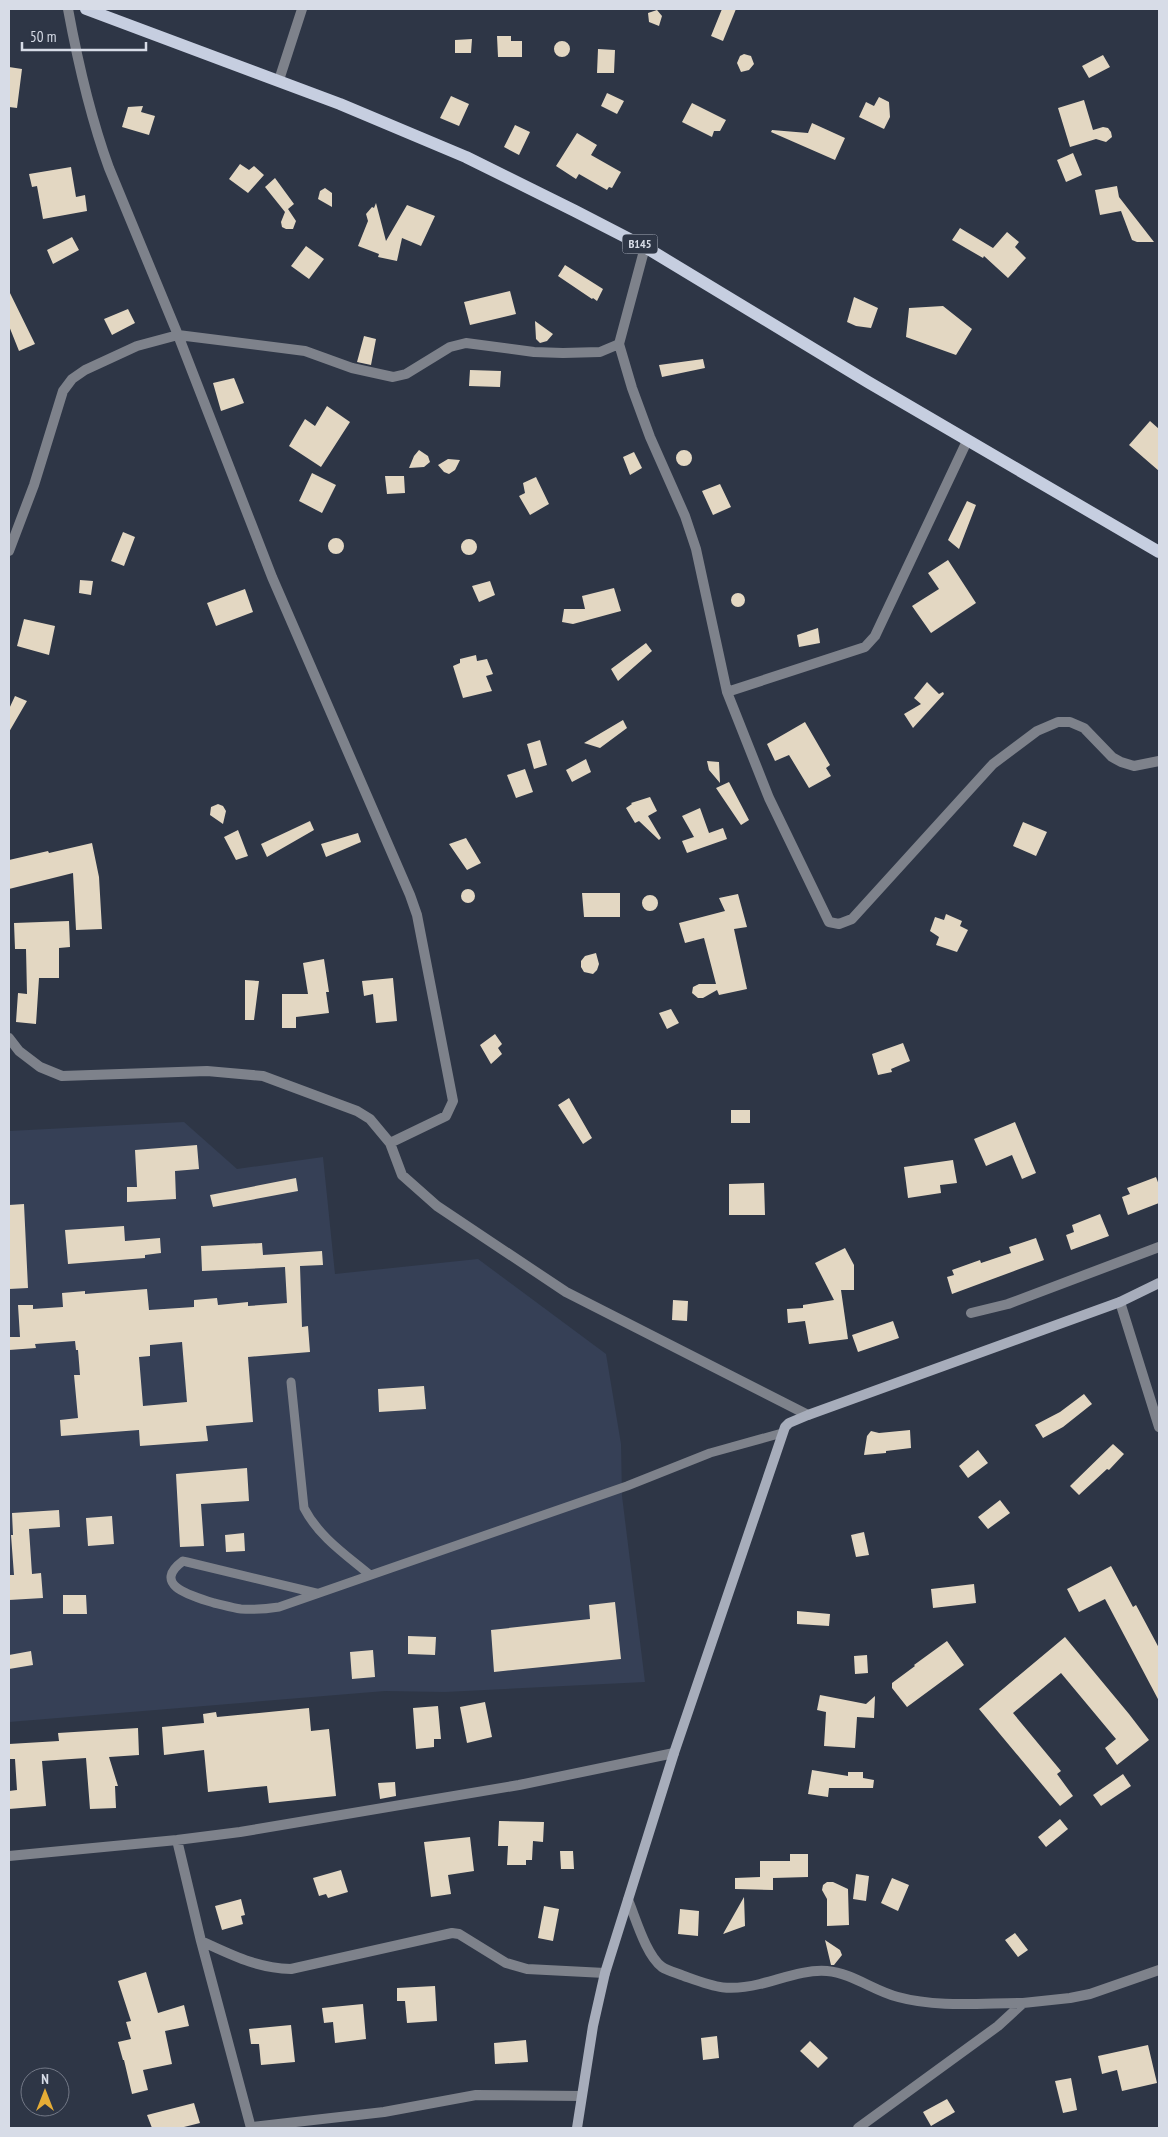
<svg xmlns="http://www.w3.org/2000/svg" width="1168" height="2137" font-family="'PT Sans Narrow',sans-serif">
<style>
.built{fill:#364056}
.building{fill:#e3d7c2;fill-rule:evenodd}
.lines{fill:none;stroke-linecap:round;stroke-linejoin:round}
.lane{stroke:#7e828b;stroke-width:9}
.street{stroke:#7e828b;stroke-width:10}
.secondary{stroke:#a7adbb;stroke-width:10}
.primary{stroke:#c6cee0;stroke-width:12}
.labels{text-anchor:middle;stroke-width:5;stroke-linejoin:round;paint-order:stroke}
.shield{fill:#2e3646;stroke:#a4aab7;stroke-width:1}
.shield-label{font-size:12px;font-weight:bold;fill:#d7dce7}
</style>
<rect width="100%" height="100%" fill="#2e3646"/>
<path class="built" d="M184 1122 237 1169 323 1157 335 1274 478 1259 606 1354 621 1444 622 1496 645 1682 445 1692 385 1691 9 1722V1131Z"/>
<path class="building" d="M722 9H736L723 41 711 36Z
M657 10 662 16 659 26 649 22 648 13Z
M497 36H511V41H522V57H498Z
M472 39 471 53H455V40Z
M554 49a8 8 0 1 1 16 0a8 8 0 1 1-16 0Z
M598 49 615 50 614 73H597Z
M744 54 751 56 754 64 749 70 741 72 737 63 740 56Z
M1103 55 1110 67 1089 78 1082 66Z
M9 67 22 69 17 108 9 107Z
M607 93 624 101 617 114 601 106Z
M451 96 469 104 459 126 440 118Z
M879 97 889 102 890 117 884 129 859 117 866 102 874 106Z
M1084 100 1093 130 1103 127 1108 128 1111 132 1112 137 1106 142 1096 139 1070 147 1058 108Z
M692 103 726 120 720 131H714L712 137 682 122Z
M143 106 141 112 155 116 149 135 122 127 128 107Z
M812 123 845 138 835 160 771 132 772 130 808 133Z
M515 125 530 132 519 155 504 147Z
M577 133 597 145 591 155 621 172 612 188 609 187 607 190 579 174 576 179 556 166Z
M1073 153 1082 175 1066 182 1057 160Z
M240 164 249 170 254 166 264 175 248 193 229 179Z
M71 167 76 197 85 195 87 211 43 219 37 186 32 187 29 174Z
M275 178 294 204 288 209 296 221 293 229H286L282 227 281 222 285 212 265 187Z
M1117 186 1119 197 1154 242H1137L1132 240 1121 211 1100 215 1095 190Z
M325 188 332 193V207L318 199 320 191Z
M376 203 386 241 407 205 435 216 421 246 402 238 397 261 378 257 379 254 358 246 368 221 366 214 372 207 374 208Z
M960 228 993 248 1007 232 1019 242 1015 247 1026 258 1008 278 984 256 983 258 952 240Z
M72 237 79 250 53 264 47 250Z
M306 246 324 259 309 279 291 266Z
M565 265 603 289 597 301 593 298 592 299 558 276Z
M9 291 35 344 19 351 9 326Z
M510 291 516 314 470 325 464 302Z
M854 297 878 308 871 328 856 326 847 322Z
M943 306 972 329 956 355 906 337 909 308Z
M128 309 135 323 112 335 104 319Z
M535 321 553 334 547 341 540 343 536 339Z
M364 336 376 339 371 365 357 362Z
M703 359 705 368 662 377 659 365Z
M470 370 501 371 500 387 469 386Z
M234 378 244 403 221 411 213 383Z
M327 406 350 422 321 467 289 446 305 419 315 426Z
M1150 421 1159 429V471L1129 445Z
M419 450 428 456 430 462 424 467 409 468 414 456Z
M676 458a8 8 0 1 1 16 0a8 8 0 1 1-16 0Z
M634 452 642 468 630 475 623 457Z
M448 459 460 460 455 470 449 474 444 472 438 465Z
M312 473 336 485 322 513 299 501Z
M385 476H404L405 493 387 494Z
M536 477 549 504 530 515 519 496 525 493 523 483Z
M720 484 731 507 713 515 702 491Z
M967 501 976 505 959 549 948 540Z
M123 532 135 537 124 566 111 561Z
M328 546a8 8 0 1 1 16 0a8 8 0 1 1-16 0Z
M461 547a8 8 0 1 1 16 0a8 8 0 1 1-16 0Z
M948 560 976 603 931 633 912 606 939 589 928 573Z
M80 580 93 581 91 595 79 593Z
M490 581 495 595 479 602 472 586Z
M614 588 621 611 573 624 562 622 564 609H585L582 596Z
M245 589 253 612 216 626 207 603Z
M731 600a7 7 0 1 1 14 0a7 7 0 1 1-14 0Z
M24 619 55 626 49 655 17 646Z
M818 628 820 643 799 647 797 635Z
M646 643 652 651 618 681 611 669Z
M476 655 477 661 487 659 493 674 486 676 492 691 463 698 453 666 460 663V659Z
M927 682 939 694 943 692 944 694 913 728 904 714 921 704 914 698Z
M15 696 27 701 9 732V709Z
M623 720 627 728 600 748 584 743Z
M805 722 830 765 826 768 831 776 809 788 789 755 775 761 767 744Z
M540 740 547 765 534 769 527 744Z
M586 759 591 772 572 782 566 770Z
M707 761 719 762 720 783 709 770Z
M525 769 533 792 516 798 507 775Z
M729 782 749 820 741 825 716 788Z
M650 797 657 811 648 816 661 838 659 840 639 821 635 823 626 808 632 804 631 803Z
M218 804 223 806 226 811 223 824 210 815 211 807Z
M700 808 709 833 723 828 727 839 687 853 682 841 694 837 682 816Z
M310 821 314 830 267 857 261 844Z
M1023 822 1047 832 1036 856 1013 846Z
M238 830 248 856 236 860 224 837Z
M358 833 361 842 326 857 321 844Z
M466 838 481 863 467 870 449 844Z
M92 843 99 877 102 929 76 930 73 873 9 889V860L48 851 49 853Z
M461 896a7 7 0 1 1 14 0a7 7 0 1 1-14 0Z
M582 893H620V917H584Z
M738 894 747 927 734 929 747 989 719 995 717 990 703 998H698L692 993 693 987 699 984H716L704 938 685 943 679 923 725 911 719 898Z
M642 903a8 8 0 1 1 16 0a8 8 0 1 1-16 0Z
M946 914 962 921 960 926 968 930 957 952 936 945 939 937 930 931 935 917 944 920Z
M69 921 70 947 59 948V978H39L36 1024 16 1022 18 993 27 994 26 949H15L14 923Z
M596 953 599 964 597 970 593 974 584 972 581 967V961L585 956Z
M324 959 329 992H326L329 1013 296 1017V1028H282V994H308L303 963Z
M393 978 397 1021 376 1023 373 994 364 996 362 981Z
M245 980 259 981 254 1020H245Z
M671 1009 679 1023 667 1029 659 1013Z
M495 1034 502 1044 498 1048 502 1054 491 1064 480 1045Z
M903 1043 910 1061 891 1069 892 1072 878 1075 872 1054Z
M569 1098 592 1138 583 1144 558 1105Z
M731 1110H750V1123H731Z
M1015 1122 1036 1173 1022 1179 1012 1155 986 1166 974 1139Z
M197 1145 199 1169 175 1171 176 1199 127 1202V1187H137L135 1150Z
M953 1160 957 1183 940 1185 941 1193 908 1198 904 1167Z
M1156 1177 1159 1185V1203L1128 1215 1122 1197 1130 1194 1127 1188Z
M296 1178 298 1191 213 1207 210 1195Z
M764 1183 765 1215H729V1184Z
M24 1204 28 1288 9 1289V1205Z
M1100 1214 1109 1236 1071 1250 1066 1235 1074 1232 1072 1225Z
M124 1226 125 1241 160 1238 161 1253 145 1255V1258L68 1264 65 1230Z
M1036 1238 1044 1260 952 1294 947 1277 954 1275 952 1270 980 1260 981 1263 1011 1253 1009 1247Z
M262 1243 263 1255 322 1251 323 1265 300 1266 302 1327 308 1326 310 1352 248 1357 253 1422 206 1426 208 1441 140 1446 139 1430 61 1436 60 1420 78 1418 74 1375H80L78 1350H76L75 1341 35 1344 36 1348 9 1350V1337H20L18 1305H33V1309L63 1307 62 1293 85 1291V1294L147 1289 149 1310 194 1307V1300L217 1298 218 1305 248 1302V1306L287 1303 285 1267 202 1271 201 1246ZM182 1342 187 1402 143 1406 139 1357 150 1356V1345Z
M845 1248 854 1265V1290H841L848 1339 809 1344 805 1321 788 1323 787 1309 803 1308V1305L834 1300 815 1263Z
M673 1300 688 1301 687 1321 672 1320Z
M893 1321 899 1338 858 1352 852 1335Z
M424 1386 426 1409 379 1412 378 1389Z
M1084 1394 1092 1404 1063 1427 1043 1438 1035 1425 1060 1412Z
M910 1430 911 1448 886 1451V1453L864 1455 867 1436 871 1431 879 1433Z
M1113 1444 1124 1454 1109 1470 1107 1469 1079 1495 1070 1486Z
M978 1450 988 1463 968 1478 959 1466Z
M247 1468 249 1501 201 1504 204 1546 180 1547 176 1474Z
M1000 1500 1010 1513 988 1529 978 1517Z
M59 1510 60 1527 29 1529 32 1574 41 1573 43 1598 9 1600V1575H14L11 1535H13L12 1513Z
M112 1516 114 1544 88 1546 86 1518Z
M864 1532 869 1555 856 1557 851 1535Z
M244 1533 245 1551 226 1552 225 1535Z
M1111 1566 1133 1607 1136 1605 1159 1648V1701L1105 1599 1079 1612 1067 1589Z
M974 1584 976 1603 933 1608 931 1589Z
M63 1595H86L87 1614H63Z
M615 1602 621 1659 494 1672 491 1630 590 1619 589 1605Z
M797 1611 830 1614 829 1626 797 1624Z
M408 1636 436 1637 435 1655 408 1654Z
M1065 1637 1129 1714 1149 1740 1117 1765 1105 1748 1116 1739 1061 1673 1013 1713 1061 1771 1057 1774 1073 1796 1060 1806 979 1709Z
M947 1641 964 1665 907 1707 892 1688V1683L915 1666 914 1665Z
M373 1650 375 1677 352 1679 350 1652Z
M31 1651 33 1665 9 1669V1655Z
M867 1655 868 1673 855 1674 854 1656Z
M820 1695 866 1704 875 1696 874 1718 857 1717 855 1748 824 1746 826 1712 817 1710Z
M485 1702 492 1737 467 1743 460 1707Z
M438 1706 441 1739H434V1747L416 1749 413 1708Z
M309 1708 311 1731 329 1729 336 1796 269 1803 267 1786 208 1792 204 1750 164 1755 162 1727 204 1723 203 1714 216 1712 217 1717Z
M138 1728 139 1755 109 1757 118 1786H115L116 1808 90 1809 86 1758 42 1761 46 1806 9 1809V1791L17 1790 15 1759H9V1744L59 1741 58 1733Z
M812 1770 848 1776V1772H863V1778L874 1780 873 1788H829L828 1797 808 1794Z
M1123 1774 1131 1786 1101 1806 1093 1795Z
M395 1782 396 1796 380 1799 378 1783Z
M1060 1819 1068 1829 1046 1847 1038 1837Z
M499 1821 544 1822 543 1842 533 1841 532 1860H526V1865H507L508 1846H498Z
M470 1837 474 1871 448 1875 451 1894 431 1897 424 1842Z
M560 1851H573L574 1869H561Z
M790 1854H808V1877L773 1878V1890L735 1889V1878L760 1877V1861H790Z
M341 1870 348 1892 328 1898 326 1894 319 1896 313 1878Z
M856 1874 869 1876 866 1901 853 1899Z
M892 1878 909 1885 898 1911 881 1903Z
M827 1882H833L848 1889 849 1925 827 1926V1899L822 1890 823 1885Z
M744 1897 745 1926 723 1934Z
M241 1899 245 1915 241 1916 243 1924 222 1930 215 1906Z
M544 1906 559 1909 553 1941 538 1938Z
M680 1909 699 1911 698 1936 678 1934Z
M1015 1933 1028 1950 1018 1957 1005 1940Z
M825 1940 840 1950 842 1955 834 1965H831Z
M146 1972 158 2013 184 2005 189 2026 165 2031 172 2064 143 2070 148 2090 132 2094 124 2060H123L118 2042 131 2039 126 2022 131 2021 118 1981Z
M435 1986 437 2021 407 2023 405 2001H397V1988Z
M363 2004 366 2039 335 2043 333 2022 324 2023 322 2008Z
M291 2025 295 2062 261 2065 259 2044H251L249 2029Z
M717 2036 719 2058 703 2060 701 2038Z
M526 2040 528 2062 495 2064 494 2043Z
M810 2041 828 2058 818 2068 800 2051Z
M1148 2045 1157 2083 1122 2091 1117 2070 1102 2074 1098 2056Z
M1071 2078 1077 2110 1063 2113 1055 2081Z
M947 2099 955 2112 931 2126 923 2112Z
M194 2103 200 2123 180 2128H152L147 2115Z"/>
<g class="lines">
<path class="lane" d="M291 1382 304 1508C319 1537 346 1555 370 1575
M316 1593 187 1562 183 1561C149 1586 196 1597 214 1603 223 1605 232 1608 241 1609 254 1610 266 1609 279 1607L627 1486 710 1453 782 1433"/>
<path class="street" d="M68 9C78 63 90 116 109 168L178 335 272 577 410 895 417 915 453 1101 446 1116 390 1143
M279 80 302 9
M645 247 619 344 632 388 650 437 685 516 696 549 727 692 769 798 829 922 839 924 852 919 993 764 1037 731 1058 722H1070L1084 728 1112 757 1121 762 1134 766 1159 761
M9 551 34 485 63 391 72 379 85 370 137 346 178 335 305 351 352 368 393 377 406 374 450 347 466 343 534 352 563 353 600 352 619 344
M727 692 865 647 875 636 967 441
M9 1038 19 1051 40 1067 62 1076 207 1071 263 1076 357 1111 370 1119 390 1143 402 1175 437 1206 566 1292 808 1415
M1120 1302 1159 1427
M971 1313 1008 1304 1159 1247
M177 1840 201 1941 251 2128
M9 1856 177 1840 240 1832 519 1785 674 1753
M628 1900C636 1919 646 1955 662 1967 668 1971 677 1973 684 1976 715 1987 726 1992 760 1984 781 1979 806 1969 827 1971 852 1973 874 1991 898 1997 938 2008 982 2003 1023 2003
M201 1941C232 1955 256 1968 291 1969L452 1933 459 1934 506 1963 527 1969 605 1973
M251 2127 384 2112 476 2095 581 2096
M858 2128 998 2026 1023 2003 1070 1998 1090 1994 1159 1970"/>
<path class="secondary" d="M577 2128 593 2026 605 1973 674 1753 785 1427 789 1423 808 1415 1120 1302 1159 1283"/>
<path class="primary" d="M86 9 340 104 466 157 575 211 645 247 868 382 1159 552"/>
</g>
<g class="labels">
<rect class="shield" x="622.5" y="234.5" width="35" height="19" rx="4"/>
<g class="shield-label">
<text x="640" y="248">B145</text>
</g>
</g>
<rect width="1168" height="2137" fill="none" stroke="#d7dce7" stroke-width="20"/>
<g transform="translate(45 2092)"><circle r="24" fill="#2e3646" stroke="#727886"/>
<path d="M0-4L9 19L0 12L-9 19Z" fill="#e6ad36"/>
<text y="-8" font-size="14" font-weight="bold" text-anchor="middle" fill="#d7dce7">N</text>
</g>
<path d="M22 42v8h124v-8" fill="none" stroke="#d7dce7" stroke-width="2.5"/>
<text x="30" y="42" font-size="15" fill="#d7dce7" stroke="#2e3646" stroke-width="4" paint-order="stroke">50 m</text>
</svg>
